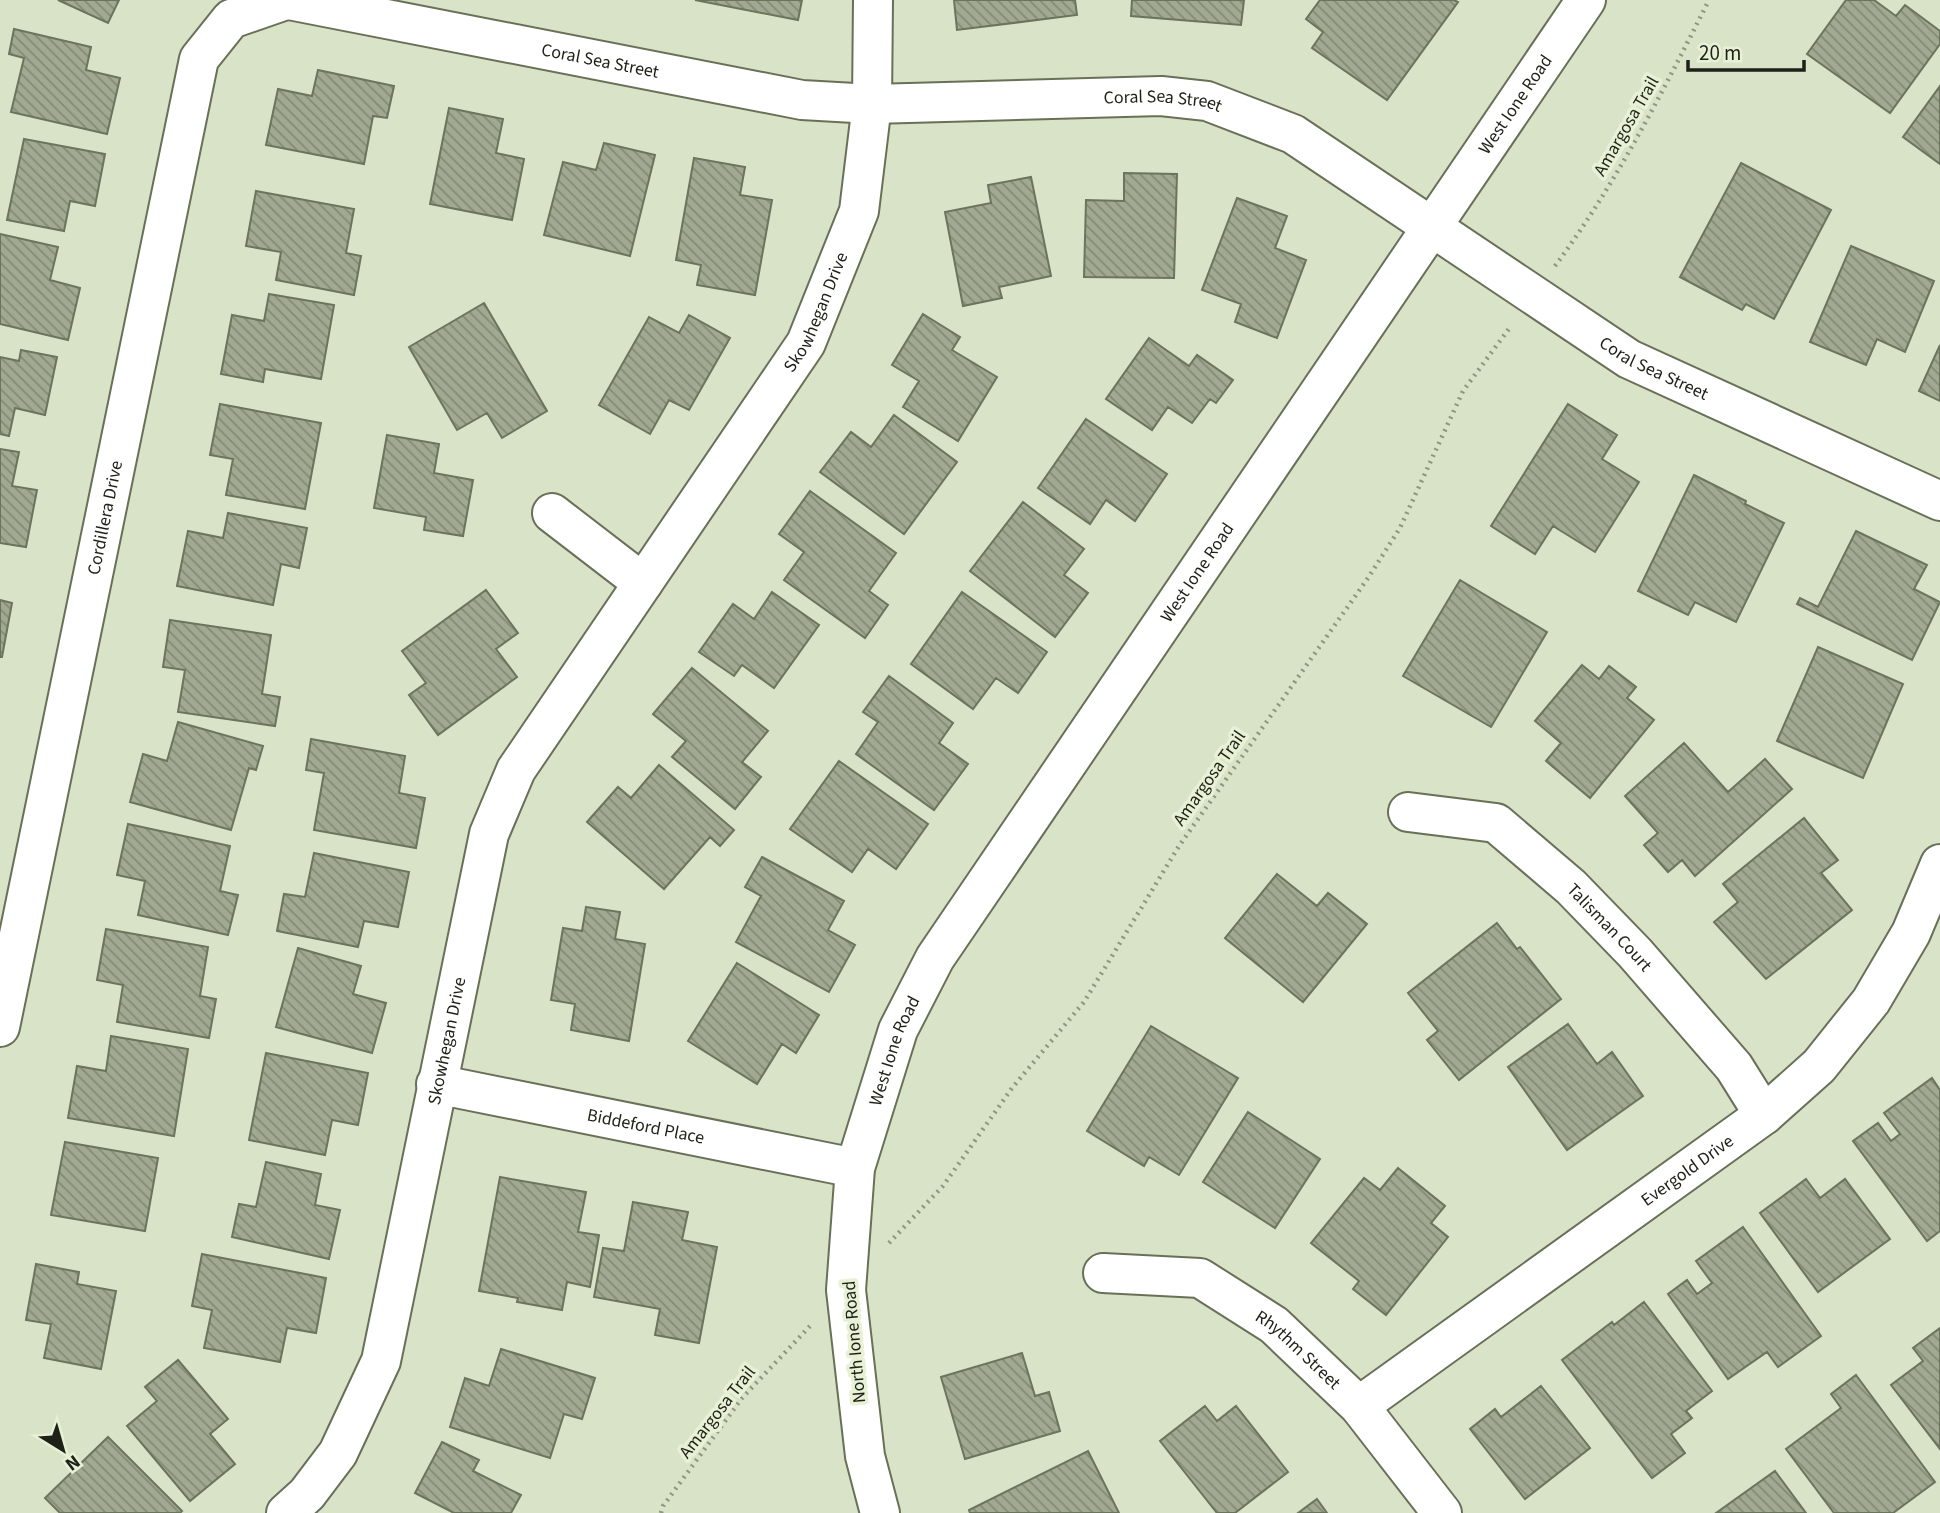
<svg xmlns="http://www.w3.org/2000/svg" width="1940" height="1513" font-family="'Source Sans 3',sans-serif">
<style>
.building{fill:url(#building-back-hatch);stroke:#6b745c;stroke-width:2}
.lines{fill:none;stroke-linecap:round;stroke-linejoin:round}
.minor-casing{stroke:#687058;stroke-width:42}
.path{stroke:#8e9581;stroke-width:4.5;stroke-dasharray:2 5;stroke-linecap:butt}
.minor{stroke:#fff;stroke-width:38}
.labels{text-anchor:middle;stroke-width:7;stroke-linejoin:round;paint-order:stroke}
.street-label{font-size:18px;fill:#1e2117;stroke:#e7f1d5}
</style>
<defs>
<pattern id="building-back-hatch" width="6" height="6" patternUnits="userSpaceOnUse" patternTransform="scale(1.75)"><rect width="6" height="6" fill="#a1aa91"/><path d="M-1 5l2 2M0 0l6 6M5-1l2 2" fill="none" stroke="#838a75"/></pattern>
</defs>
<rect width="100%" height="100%" fill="#d9e3c8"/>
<path class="building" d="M58 0H119L108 23Z
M695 0H802L798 20Z
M954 0H1075L1077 15 957 30Z
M1132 0H1244L1241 25 1131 16Z
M1320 0H1454L1458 2 1387 100 1312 48 1323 32 1306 19Z
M1846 0H1874L1896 16 1905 5 1940 31V44L1890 113 1807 54Z
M14 29 91 47 86 70 120 78 107 134 11 112 24 58 9 54Z
M318 70 394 86 387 118 373 116 364 164 266 145 278 89 312 96Z
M1940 86V164L1903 137Z
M449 108 503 119 496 153 524 159 512 220 430 204Z
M24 139 105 154 95 206 70 201 64 231 7 220Z
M604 143 655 155 630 256 544 235 563 162 596 170Z
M694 158 745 167 740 195 772 200 755 295 697 285 701 265 676 260Z
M1741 163 1831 210 1774 319 1746 304 1742 310 1680 277Z
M1124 173 1177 174 1174 278 1084 277 1086 200 1124 201Z
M1031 177 1051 276 999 287 1002 298 963 306 945 212 991 203 988 185Z
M256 191 354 209 346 253 361 256 354 295 276 280 281 252 246 246Z
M1237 198 1287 216 1275 248 1306 260 1277 338 1235 322 1241 304 1202 290Z
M0 234 58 247 50 280 80 288 68 340 0 324Z
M1851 246 1934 281 1905 352 1877 339 1866 365 1810 342Z
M269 294 334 305 321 379 265 369 263 382 221 374 232 315 264 321Z
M484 303 547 411 502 438 487 413 457 430 409 347Z
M923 314 960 337 952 350 997 377 958 441 903 407 919 381 892 365Z
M689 315 730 338 689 410 669 400 650 434 599 405 649 317 679 333Z
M1149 338 1189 366 1197 355 1233 380 1216 403 1210 399 1192 423 1168 407 1152 430 1106 399Z
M1940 345V401L1919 391Z
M21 350 57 357 45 415 15 408 9 436 0 434V357L19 361Z
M220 404 321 423 305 509 226 495 233 459 210 455Z
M1568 404 1617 435 1602 459 1639 482 1595 552 1553 526 1535 554 1491 526Z
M894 415 957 462 904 534 820 472 851 432 871 447Z
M1086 419 1167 474 1135 521 1106 500 1090 524 1038 488Z
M387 435 439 444 434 473 473 480 463 536 424 530 426 517 374 508Z
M0 449 19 452 12 486 37 490 26 547 0 543Z
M1694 475 1746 501 1745 504 1784 523 1736 622 1695 602 1688 615 1638 591Z
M810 491 896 553 869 591 888 605 865 638 784 580 804 552 779 534Z
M1023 502 1084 549 1064 575 1088 593 1055 637 970 571Z
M228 513 307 528 299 568 281 564 273 605 177 586 188 531 223 538Z
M1856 531 1927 565 1914 589 1940 602 1912 660 1797 604 1800 598 1818 607Z
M1460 580 1547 632 1491 727 1403 676Z
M486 590 518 633 496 649 517 677 438 735 409 695 426 683 402 651Z
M772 592 819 625 774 688 742 665 734 676 699 652 733 604 754 619Z
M962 592 1047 652 1018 693 996 678 973 709 911 664Z
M0 600 12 603 2 657H0Z
M170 620 271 635 262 694 280 697 275 726 178 712 185 670 163 667Z
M1818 647 1903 684 1863 778 1777 741Z
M1582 665 1599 679 1609 666 1636 687 1627 698 1654 720 1590 798 1546 761 1561 743 1535 721Z
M692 668 768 731 742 762 761 777 735 809 672 757 686 741 653 714Z
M889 676 953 723 939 743 968 764 934 810 856 754 878 722 863 712Z
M178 722 263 746 256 770 249 768 231 830 130 802 143 754 167 761Z
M311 739 405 756 399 793 425 798 416 848 314 830 324 773 306 770Z
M1684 743 1728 792 1765 759 1792 789 1695 876 1682 860 1668 872 1644 845 1658 833 1625 796Z
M839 761 928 824 896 869 868 849 852 872 790 829Z
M659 765 734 830 720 846 710 837 664 889 587 822 618 787 631 798Z
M1804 818 1838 860 1821 873 1852 910 1766 979 1714 922 1738 902 1723 884Z
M128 824 230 846 220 891 238 895 228 935 138 915 145 881 117 875Z
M314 853 409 872 398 927 364 921 358 947 277 931 284 894 305 897Z
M762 857 844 901 828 930 855 945 829 992 736 942 761 896 745 887Z
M1277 874 1317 906 1328 893 1367 924 1303 1002 1225 938Z
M586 907 620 912 615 939 645 944 629 1041 571 1030 575 1004 551 1000 563 928 582 931Z
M1497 923 1517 949 1520 947 1561 999 1459 1080 1427 1040 1438 1031 1408 993Z
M106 929 208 947 200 996 216 999 209 1038 117 1022 123 985 97 980Z
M298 948 361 966 353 994 386 1003 372 1053 276 1027Z
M737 963 819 1015 796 1053 782 1044 757 1084 688 1041Z
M1568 1024 1597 1064 1612 1052 1643 1096 1567 1150 1508 1067Z
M1151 1026 1238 1078 1179 1175 1149 1157 1144 1166 1087 1131Z
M111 1036 188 1049 174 1136 68 1118 77 1066 106 1071Z
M266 1053 368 1073 358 1125 332 1120 325 1155 249 1140Z
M1932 1078 1940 1090V1231L1927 1241 1853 1141 1878 1123 1891 1141 1900 1134 1884 1113Z
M1248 1112 1320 1159 1275 1228 1203 1182Z
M65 1142 158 1158 145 1231 51 1215Z
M266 1162 321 1174 315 1205 340 1210 329 1259 232 1237 239 1204 256 1207Z
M1398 1168 1445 1206 1431 1223 1448 1237 1386 1315 1353 1289 1359 1281 1311 1243 1364 1178 1380 1190Z
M500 1177 586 1192 578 1232 599 1235 590 1287 567 1282 562 1310 517 1302 518 1298 479 1291Z
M1806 1179 1820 1198 1845 1179 1890 1239 1818 1292 1760 1213Z
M633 1202 688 1212 682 1240 717 1247 699 1343 655 1335 660 1309 594 1297 603 1248 624 1251Z
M1743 1227 1821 1336 1778 1367 1767 1352 1728 1379 1668 1294 1687 1280 1697 1294 1712 1283 1696 1261Z
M202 1254 326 1278 316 1333 287 1328 280 1362 204 1348 212 1310 192 1306Z
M36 1264 79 1272 77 1284 116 1291 101 1369 44 1358 51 1324 26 1320Z
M1644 1302 1712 1391 1686 1411 1692 1418 1671 1434 1685 1453 1652 1478 1562 1360 1612 1322 1614 1325Z
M1940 1328V1449L1891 1385 1923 1361 1913 1348Z
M501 1349 595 1378 582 1419 564 1414 550 1458 450 1427 465 1378 489 1386Z
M1022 1353 1035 1396 1049 1392 1060 1431 965 1459 941 1377Z
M178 1360 228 1419 210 1434 235 1464 190 1501 127 1426 157 1401 145 1387Z
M1856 1375 1935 1482 1893 1513H1834L1786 1449 1841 1408 1831 1394Z
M1541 1386 1590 1448 1525 1499 1470 1429 1495 1409 1501 1417Z
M1205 1406 1217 1421 1236 1406 1288 1472 1235 1513H1217L1160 1441Z
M108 1437 182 1511 180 1513H60L45 1498Z
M442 1442 479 1460 473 1471 521 1495 511 1513H454L415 1493Z
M1088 1451 1119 1513H970L969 1510Z
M1775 1471 1806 1513H1716Z
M1317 1499 1327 1513H1298Z"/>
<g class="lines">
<g class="minor-casing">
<g id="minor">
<path id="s1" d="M289 0 802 100 872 104 1161 96 1207 101 1293 134 1629 359 1940 501"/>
<path d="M552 513 643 583"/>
<path id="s2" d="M1408 812 1496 823 1571 887 1635 953 1734 1067 1764 1115"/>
<path id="s3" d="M0 1027 199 59 231 19 286 0"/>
<path id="s4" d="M436 1084 855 1168"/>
<path id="s5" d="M1103 1273 1200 1278 1274 1325 1359 1406 1442 1513"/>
<path id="s6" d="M1359 1406 1764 1115 1819 1066 1871 1001 1911 933 1940 864"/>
<path id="s7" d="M286 1513 307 1494 338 1453 381 1361 489 834 516 770 806 343 859 211 872 104 873 0"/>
<path id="s8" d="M880 1513 865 1456 846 1290 855 1168 898 1030 935 958 1586 0"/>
</g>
</g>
<path class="path" d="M1555 266C1616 184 1663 91 1709 0
M889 1243 943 1186 1012 1088 1084 1002 1179 846 1368 578 1400 528 1463 391 1511 326
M661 1513 663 1506 742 1398 811 1325"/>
<use href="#minor" class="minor"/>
</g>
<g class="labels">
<g class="street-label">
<text dy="6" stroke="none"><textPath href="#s1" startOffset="317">Coral Sea Street</textPath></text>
<text dy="6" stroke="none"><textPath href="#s1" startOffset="884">Coral Sea Street</textPath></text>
<text dy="6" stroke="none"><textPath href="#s8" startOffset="1606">West Ione Road</textPath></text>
<text transform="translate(1626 126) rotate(-60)" y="6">Amargosa Trail</text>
<text dy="6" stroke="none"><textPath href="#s7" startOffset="1337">Skowhegan Drive</textPath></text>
<text dy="6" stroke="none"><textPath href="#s1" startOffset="1451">Coral Sea Street</textPath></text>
<text dy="6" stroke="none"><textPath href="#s3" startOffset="520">Cordillera Drive</textPath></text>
<text dy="6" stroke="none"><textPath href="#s8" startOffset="1040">West Ione Road</textPath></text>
<text transform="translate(1209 778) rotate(-55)" y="6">Amargosa Trail</text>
<text dy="6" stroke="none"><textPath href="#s2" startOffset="243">Talisman Court</textPath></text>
<text dy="6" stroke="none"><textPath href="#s7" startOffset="508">Skowhegan Drive</textPath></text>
<text dy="6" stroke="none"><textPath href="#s8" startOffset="472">West Ione Road</textPath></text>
<text dy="6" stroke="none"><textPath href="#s4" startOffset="214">Biddeford Place</textPath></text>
<text dy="6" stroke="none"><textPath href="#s6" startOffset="404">Evergold Drive</textPath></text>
<text transform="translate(854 1342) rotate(-95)" y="6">North Ione Road</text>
<text dy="6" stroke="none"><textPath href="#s5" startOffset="219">Rhythm Street</textPath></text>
<text transform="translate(717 1412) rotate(-52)" y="6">Amargosa Trail</text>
</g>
</g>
<g transform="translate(63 1450) rotate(143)" stroke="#e7f1d5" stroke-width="5" paint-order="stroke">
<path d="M0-5L12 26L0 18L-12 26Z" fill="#1e2117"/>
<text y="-10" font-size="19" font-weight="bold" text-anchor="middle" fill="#1e2117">N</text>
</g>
<path d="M1688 60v10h116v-10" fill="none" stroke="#1e2117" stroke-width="3.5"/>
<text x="1699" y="60" font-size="21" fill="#1e2117" stroke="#e7f1d5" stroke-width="5" paint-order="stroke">20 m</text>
</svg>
